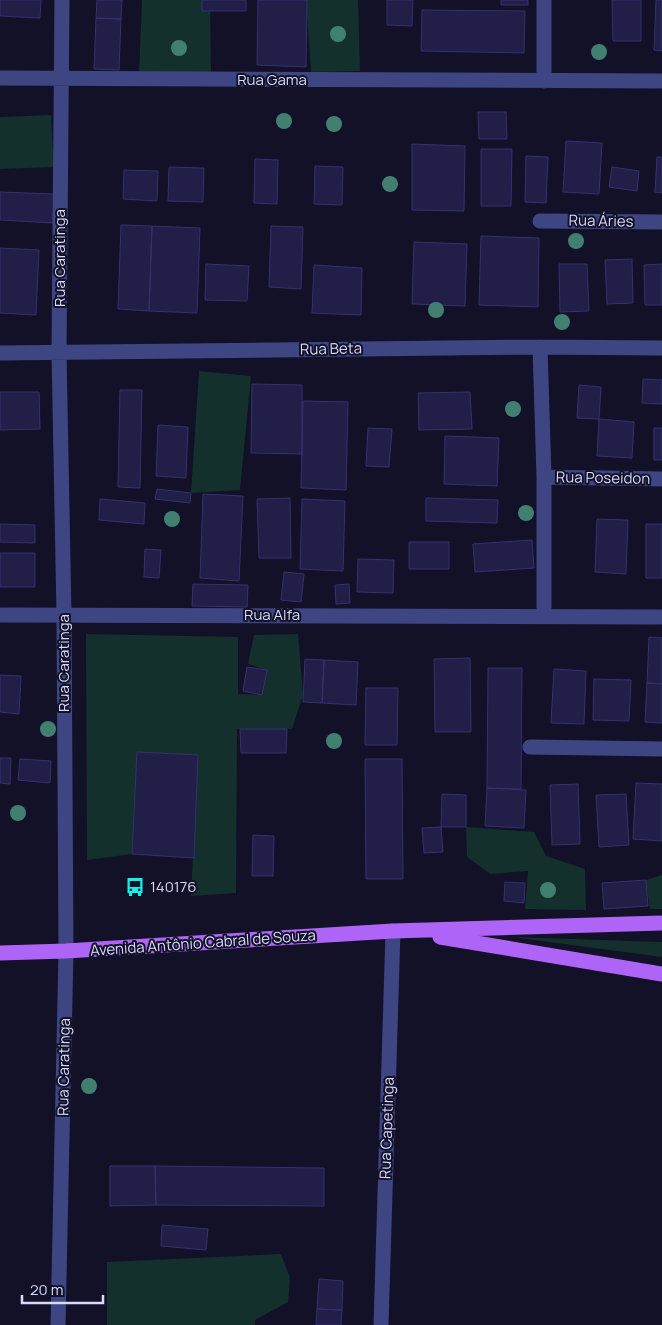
<svg xmlns="http://www.w3.org/2000/svg" width="662" height="1325" font-family="Manrope,sans-serif">
<style>
.green{fill:#14302c}
.building{fill:#211e47;stroke:#353172}
.lines{fill:none;stroke-linecap:round;stroke-linejoin:round}
.minor{stroke:#3e4583;stroke-width:15}
.major{stroke:#ae65f7;stroke-width:15}
.tree{fill:#418071}
.labels{text-anchor:middle;stroke-width:4;stroke-linejoin:round;paint-order:stroke}
.street-label{font-size:15px;fill:#d9d9fd;stroke:#121127}
.poi-label{font-size:15px;fill:#d9d9fd;stroke:#121127;text-anchor:start}
</style>
<rect width="100%" height="100%" fill="#121127"/>
<path class="green" d="M142 0H210L211 73H139Z
M306 0H358L360 71 311 72Z
M51 115 54 167 0 169V117Z
M199 371 251 376 240 490 191 493Z
M86 634 238 637V694L262 695 266 670 248 664 254 635 298 634 303 695 292 729H237L236 893 191 896 198 755 138 752 132 854 87 860Z
M466 827 534 832 546 856 585 869 586 910 525 909 528 871 490 874 467 857Z
M662 875V909H650L646 880Z
M512 937 662 942V957Z
M281 1254 290 1278 288 1302 255 1320V1325H107V1262Z"/>
<path class="building" d="M0 0H41L40 18 0 16Z
M97 0H122L121 19 96 18Z
M202 0H246V11H202Z
M258 0H307L306 67 257 65Z
M387 0H413L412 26 387 25Z
M501 0H528V5H501Z
M612 0H641V41H613Z
M656 0H662V51L654 50Z
M422 10 525 11 524 53 421 51Z
M96 18 121 19 119 70 94 69Z
M478 112H506L507 139H479Z
M566 141 602 143 599 194 563 192Z
M412 144 465 146 464 211 412 210Z
M481 149H512L511 206H481Z
M526 156 548 157 546 203 525 202Z
M657 157H662V193L655 192Z
M255 159 278 160 277 204 254 203Z
M315 166 343 167 342 205 314 204Z
M169 167 204 168 203 202 168 201Z
M612 167 639 171 637 191 609 187Z
M124 170 158 171 157 201 123 199Z
M0 192 54 194 53 223 0 220Z
M121 225 152 226 149 311 118 309Z
M152 226 200 228 197 313 149 311Z
M271 226 303 227 301 289 269 287Z
M481 236 539 238 538 307 479 305Z
M414 242 467 244 465 306 412 304Z
M0 248 39 250 36 315 0 313Z
M632 259 633 303 607 304 605 260Z
M206 264 249 266 247 301 205 300Z
M559 264H587L589 311 560 312Z
M662 264V305H645L644 265Z
M314 265 362 268 361 315 312 313Z
M643 379 662 380V404L642 403Z
M252 384 302 385V454L251 453Z
M579 385 601 387 599 419 577 418Z
M120 390H142L140 488 118 487Z
M0 392H39L40 429 0 430Z
M470 392 472 429 419 430 418 393Z
M303 401 348 402 346 490 301 488Z
M599 419 634 422 632 458 597 456Z
M158 425 188 427 186 478 156 476Z
M368 428 392 429 389 467 366 466Z
M654 428H662V460H654Z
M445 436 499 438 497 486 444 484Z
M157 489 191 493 190 503 155 499Z
M203 494 243 496 239 581 200 578Z
M290 498 291 558H259L257 499Z
M426 498 498 500 497 523 426 521Z
M100 499 145 503 144 524 99 520Z
M302 499 345 501 343 571 300 569Z
M597 519 628 520 626 574 595 572Z
M0 524 35 525V543L0 542Z
M646 524H662V578H646Z
M532 540 534 568 475 572 473 544Z
M409 542H449V569H409Z
M145 549 161 550 159 578 144 577Z
M0 553H35V587H0Z
M358 559 394 560 393 593 357 592Z
M284 572 304 574 301 602 281 600Z
M193 584 248 585 247 607 192 606Z
M349 584 350 603 336 604 335 585Z
M649 637 662 638V684L647 683Z
M470 658 471 732H435L434 659Z
M305 659 324 660 322 703 303 702Z
M324 660 358 662 356 705 322 703Z
M247 667 267 670 262 695 243 691Z
M488 668H522L521 789 487 788Z
M554 669 586 671 584 724 551 723Z
M0 675 21 676 19 714 0 712Z
M594 679 631 680 629 721 593 720Z
M647 683 662 684V723L645 722Z
M366 688H398L397 745H365Z
M240 729H287L286 753H241Z
M137 752 198 755 194 858 132 854Z
M0 758H11L10 784 0 783Z
M20 759 51 761 50 783 18 780Z
M365 759H402L403 879H366Z
M636 783 662 784V841L633 839Z
M578 784 580 844 552 845 550 785Z
M487 788 526 790 524 828 485 826Z
M442 794 466 795V827H441Z
M626 794 629 845 599 847 596 795Z
M441 827 443 852 424 853 422 828Z
M253 835 274 836 273 876H252Z
M646 880 648 906 604 909 602 883Z
M505 882 525 883 524 903 504 901Z
M110 1166H155L156 1205 110 1206Z
M155 1166 324 1168V1206L156 1205Z
M162 1225 208 1229 206 1250 161 1246Z
M319 1279 343 1281 342 1310 317 1309Z
M317 1309 342 1310 341 1325H316Z"/>
<g class="lines">
<path class="minor" d="M544 0V81
M0 78 662 81
M540 221 662 222
M540 347 544 477V616
M0 353 540 347 662 348
M544 477 662 479
M0 615 662 617
M530 747 662 749
M58 1325 66 951 64 615 59 352 62 0
M381 1325 393 931"/>
<path class="major" d="M440 937 662 974
M0 953 66 951 393 931 662 923"/>
</g>
<g class="tree">
<circle cx="338" cy="34" r="8"/>
<circle cx="179" cy="48" r="8"/>
<circle cx="599" cy="52" r="8"/>
<circle cx="284" cy="121" r="8"/>
<circle cx="334" cy="124" r="8"/>
<circle cx="390" cy="184" r="8"/>
<circle cx="576" cy="241" r="8"/>
<circle cx="436" cy="310" r="8"/>
<circle cx="562" cy="322" r="8"/>
<circle cx="513" cy="409" r="8"/>
<circle cx="526" cy="513" r="8"/>
<circle cx="172" cy="519" r="8"/>
<circle cx="48" cy="729" r="8"/>
<circle cx="334" cy="741" r="8"/>
<circle cx="18" cy="813" r="8"/>
<circle cx="548" cy="890" r="8"/>
<circle cx="89" cy="1086" r="8"/>
</g>
<defs>
<g id="bus-bare" transform="scale(1.5)"><path d="M-5-6H5V4H4V6H2V4H-2V6H-4V4H-5ZM-3.5-4V0h7V-4ZM-3.5 1.2v1.5H-2V1.2ZM2 1.2v1.5H3.5V1.2Z" fill="#0ff3ec" stroke="#121127" stroke-width="2.5" paint-order="stroke"/></g>
</defs>
<g fill-rule="evenodd">
<use href="#bus-bare" x="135" y="887"/>
</g>
<g class="labels">
<g class="street-label">
<text x="272" y="85">Rua Gama</text>
<text transform="translate(601 221) rotate(1)" y="5">Rua Áries</text>
<text transform="translate(60 258) rotate(-90)" y="5">Rua Caratinga</text>
<text transform="translate(331 349) rotate(-1)" y="5">Rua Beta</text>
<text transform="translate(603 478) rotate(1)" y="5">Rua Poseidon</text>
<text x="272" y="620">Rua Alfa</text>
<text transform="translate(64 663) rotate(-90)" y="5">Rua Caratinga</text>
<text transform="translate(203 943) rotate(-4)" y="5">Avenida Antônio Cabral de Souza</text>
<text transform="translate(64 1067) rotate(-89)" y="5">Rua Caratinga</text>
<text transform="translate(387 1128) rotate(-88)" y="5">Rua Capetinga</text>
</g>
<g class="poi-label">
<text x="150" y="892">140176</text>
</g>
</g>
<path d="M22 1295v8h81v-8" fill="none" stroke="#d9d9fd" stroke-width="2.5"/>
<text x="30" y="1295" font-size="15" fill="#d9d9fd" stroke="#121127" stroke-width="4" paint-order="stroke">20 m</text>
</svg>
